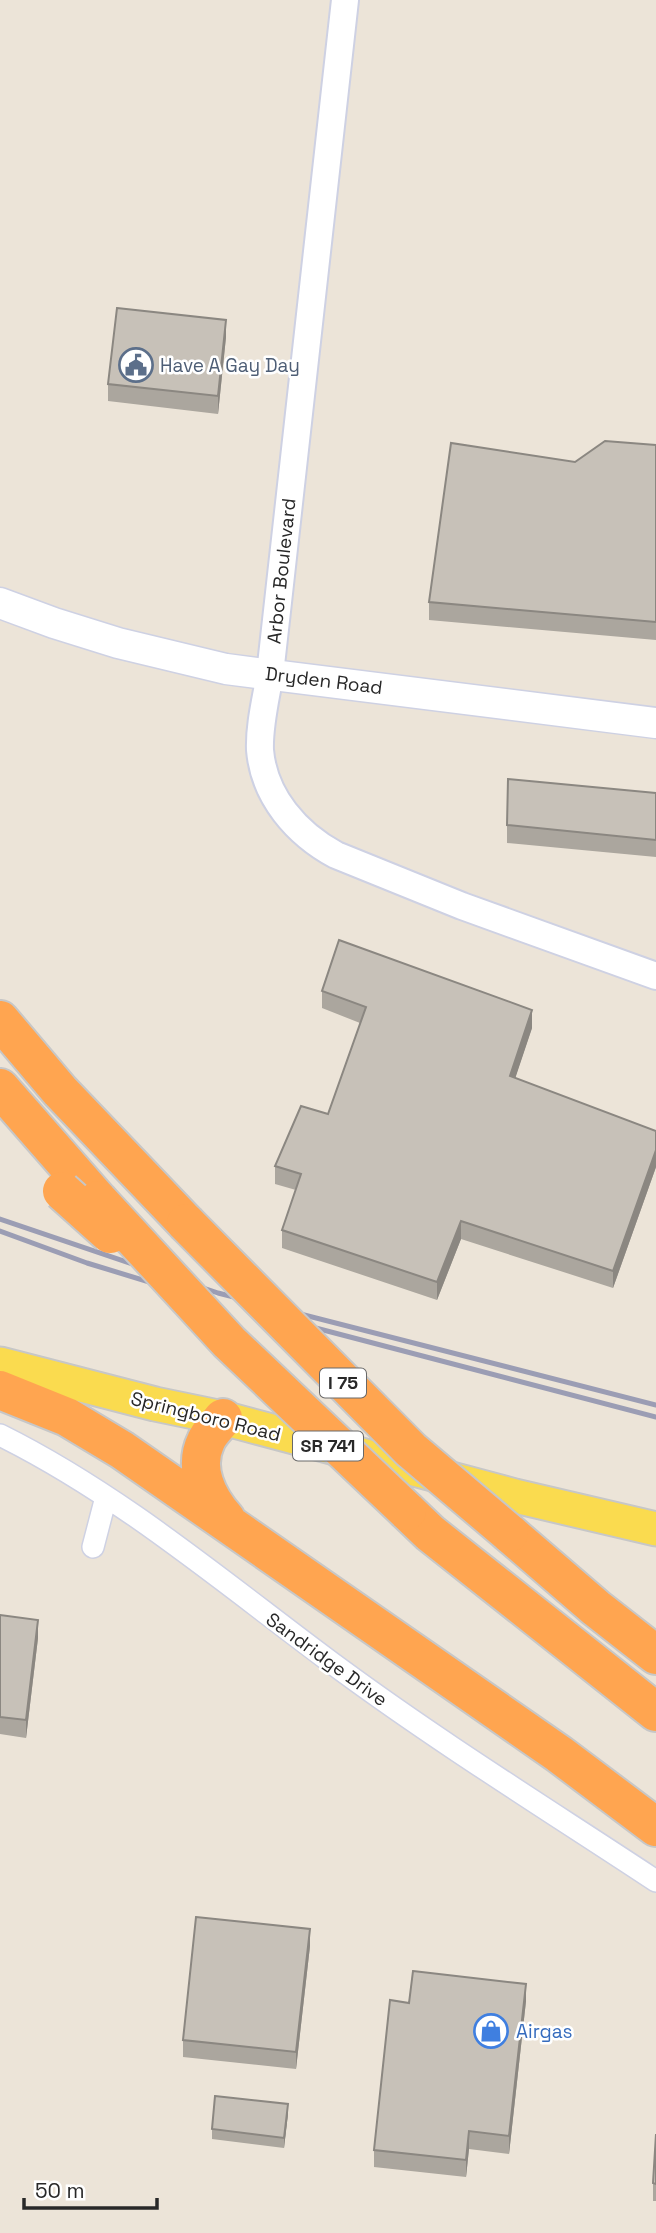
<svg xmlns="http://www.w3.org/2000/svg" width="656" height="2233" font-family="'Space Grotesk',sans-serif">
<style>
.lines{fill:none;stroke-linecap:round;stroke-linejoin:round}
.minor-casing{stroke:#ced1e3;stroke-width:24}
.tertiary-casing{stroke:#ced1e3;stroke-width:30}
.secondary-casing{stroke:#ced1e3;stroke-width:33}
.primary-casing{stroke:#c7c7c7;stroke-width:37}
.motorway-casing{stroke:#c7c7c7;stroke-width:42}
.minor{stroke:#fff;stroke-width:21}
.tertiary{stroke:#fff;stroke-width:26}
.secondary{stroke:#fff;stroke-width:30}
.primary{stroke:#fadb4f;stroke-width:33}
.motorway{stroke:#ffa550;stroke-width:38}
.rail{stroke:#9b9db4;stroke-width:5}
.motorway-bridge-casing{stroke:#c7c7c7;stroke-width:42;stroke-linecap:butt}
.motorway-bridge{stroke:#ffa550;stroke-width:38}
.wall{fill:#aba69e}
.shaded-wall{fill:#8b8781}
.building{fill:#c7c1b8;stroke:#8b8781;stroke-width:2}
.labels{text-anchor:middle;stroke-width:5;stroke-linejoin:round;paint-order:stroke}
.shield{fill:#fff;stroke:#686868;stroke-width:2}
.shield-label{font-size:18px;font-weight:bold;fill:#282828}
.service-label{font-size:19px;fill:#4e5e75;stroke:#fff;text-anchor:start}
.street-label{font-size:19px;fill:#282828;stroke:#fff}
.shop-label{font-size:19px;fill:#366cbe;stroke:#fff;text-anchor:start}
</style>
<rect width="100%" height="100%" fill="#ece4d8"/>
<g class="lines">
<g class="minor-casing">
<path id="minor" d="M0 1435C123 1496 230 1588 340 1669 442 1744 550 1811 656 1881
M93 1547 106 1497"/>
</g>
<g class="tertiary-casing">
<path id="tertiary" d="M345 0 270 674C266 698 259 725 260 750 264 797 297 834 336 855L462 906 656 976"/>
</g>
<g class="secondary-casing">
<path id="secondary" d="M0 603 54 623 118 643 226 669 656 723"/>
</g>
<g class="primary-casing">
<path id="primary" d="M0 1364 155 1404 223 1418 515 1496 656 1529"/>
</g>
<g class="motorway-casing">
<path id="motorway" d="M0 1020 60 1091 186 1223
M0 1088 98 1200
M0 1390 67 1417 122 1450 559 1754 656 1827
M223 1418C217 1426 209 1433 206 1441 193 1468 207 1498 226 1519
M407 1511 430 1533 656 1712
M509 1533 596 1608 656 1655"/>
</g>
<use href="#minor" class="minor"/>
<use href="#tertiary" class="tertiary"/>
<use href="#secondary" class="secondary"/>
<use href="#primary" class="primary"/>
<use href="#motorway" class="motorway"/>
<path class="rail" d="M0 1219 218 1293 656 1405
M0 1231 87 1263 182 1292
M266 1315 656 1417"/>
<g class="motorway-bridge-casing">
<path id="motorway-bridge" d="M62 1191 110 1234
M98 1200 229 1342 407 1511
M186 1223 411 1450 509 1533"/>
</g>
<use href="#motorway-bridge" class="motorway-bridge"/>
</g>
<path class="wall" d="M226 337 218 414 108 401V384Z
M656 445V640L429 620V602L575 462Z
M656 793V857L507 843V825Z
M322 991 532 1028 515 1078 656 1131V1167L613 1288 461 1239 437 1300 282 1248V1230L296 1190 275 1184V1166L328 1114 360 1023 322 1008Z
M0 1615 38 1638 26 1738 0 1734Z
M310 1946 296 2069 183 2057V2040Z
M526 2001 509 2154 469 2149 466 2177 374 2167V2150L409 2003Z
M288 2114 284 2148 212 2139V2129Z
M656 2134V2201H653V2183Z"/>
<path class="shaded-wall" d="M226 320V337L218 414V396Z
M532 1010V1028L510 1094V1076Z
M656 1150V1167L613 1288V1271Z
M461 1221V1239L437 1300V1282Z
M38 1620V1638L26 1738V1720Z
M310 1929V1946L296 2069V2052Z
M526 1984V2001L509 2154V2136Z
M288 2104V2114L284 2148V2138Z
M469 2131V2149L466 2177V2160Z"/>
<path class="building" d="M117 308 226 320 218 396 108 384Z
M605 441 656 445V622L429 602 451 443 575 462Z
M508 779 656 793V840L507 825Z
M339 940 532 1010 510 1076 656 1131V1150L613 1271 461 1221 437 1282 282 1230 301 1174 275 1166 301 1106 328 1114 366 1007 322 991Z
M0 1615 38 1620 26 1720 0 1717Z
M196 1917 310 1929 296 2052 183 2040Z
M413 1971 526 1984 509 2136 469 2131 466 2160 374 2150 390 2000 409 2003Z
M215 2096 288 2104 284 2138 212 2129Z
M656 2134V2184L653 2183Z"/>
<defs>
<g id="civic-ring" transform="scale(1.75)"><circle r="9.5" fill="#fff" stroke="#5c6f8a" stroke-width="1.5"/><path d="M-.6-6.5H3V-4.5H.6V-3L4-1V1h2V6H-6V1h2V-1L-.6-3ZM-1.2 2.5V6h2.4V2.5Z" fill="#5c6f8a"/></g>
<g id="shop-ring" transform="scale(1.75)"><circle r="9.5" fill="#fff" stroke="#3f7fe0" stroke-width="1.5"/><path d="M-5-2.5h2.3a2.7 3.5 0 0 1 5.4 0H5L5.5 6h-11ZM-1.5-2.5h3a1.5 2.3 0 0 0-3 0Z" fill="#3f7fe0"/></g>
</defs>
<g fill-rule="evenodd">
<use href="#civic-ring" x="136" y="365"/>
<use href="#shop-ring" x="491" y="2031"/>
</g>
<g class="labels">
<g class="shield">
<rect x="320" y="1368.5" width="46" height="29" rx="5"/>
<rect x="293" y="1431.5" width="70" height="29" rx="5"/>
</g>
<g class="shield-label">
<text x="343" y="1389">I 75</text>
<text x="328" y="1452">SR 741</text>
</g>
<g class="service-label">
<text x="160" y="372">Have A Gay Day</text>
</g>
<g class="street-label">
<text transform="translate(281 571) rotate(-84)" y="7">Arbor Boulevard</text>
<text transform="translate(324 680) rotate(7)" y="7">Dryden Road</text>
<text transform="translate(206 1416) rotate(14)" y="7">Springboro Road</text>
<text transform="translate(327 1659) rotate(36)" y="7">Sandridge Drive</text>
</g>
<g class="shop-label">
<text x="516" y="2038">Airgas</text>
</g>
</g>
<path d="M24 2198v10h133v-10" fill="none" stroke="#282828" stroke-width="3.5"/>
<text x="35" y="2198" font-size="21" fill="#282828" stroke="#ffffff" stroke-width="5" paint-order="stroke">50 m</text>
</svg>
